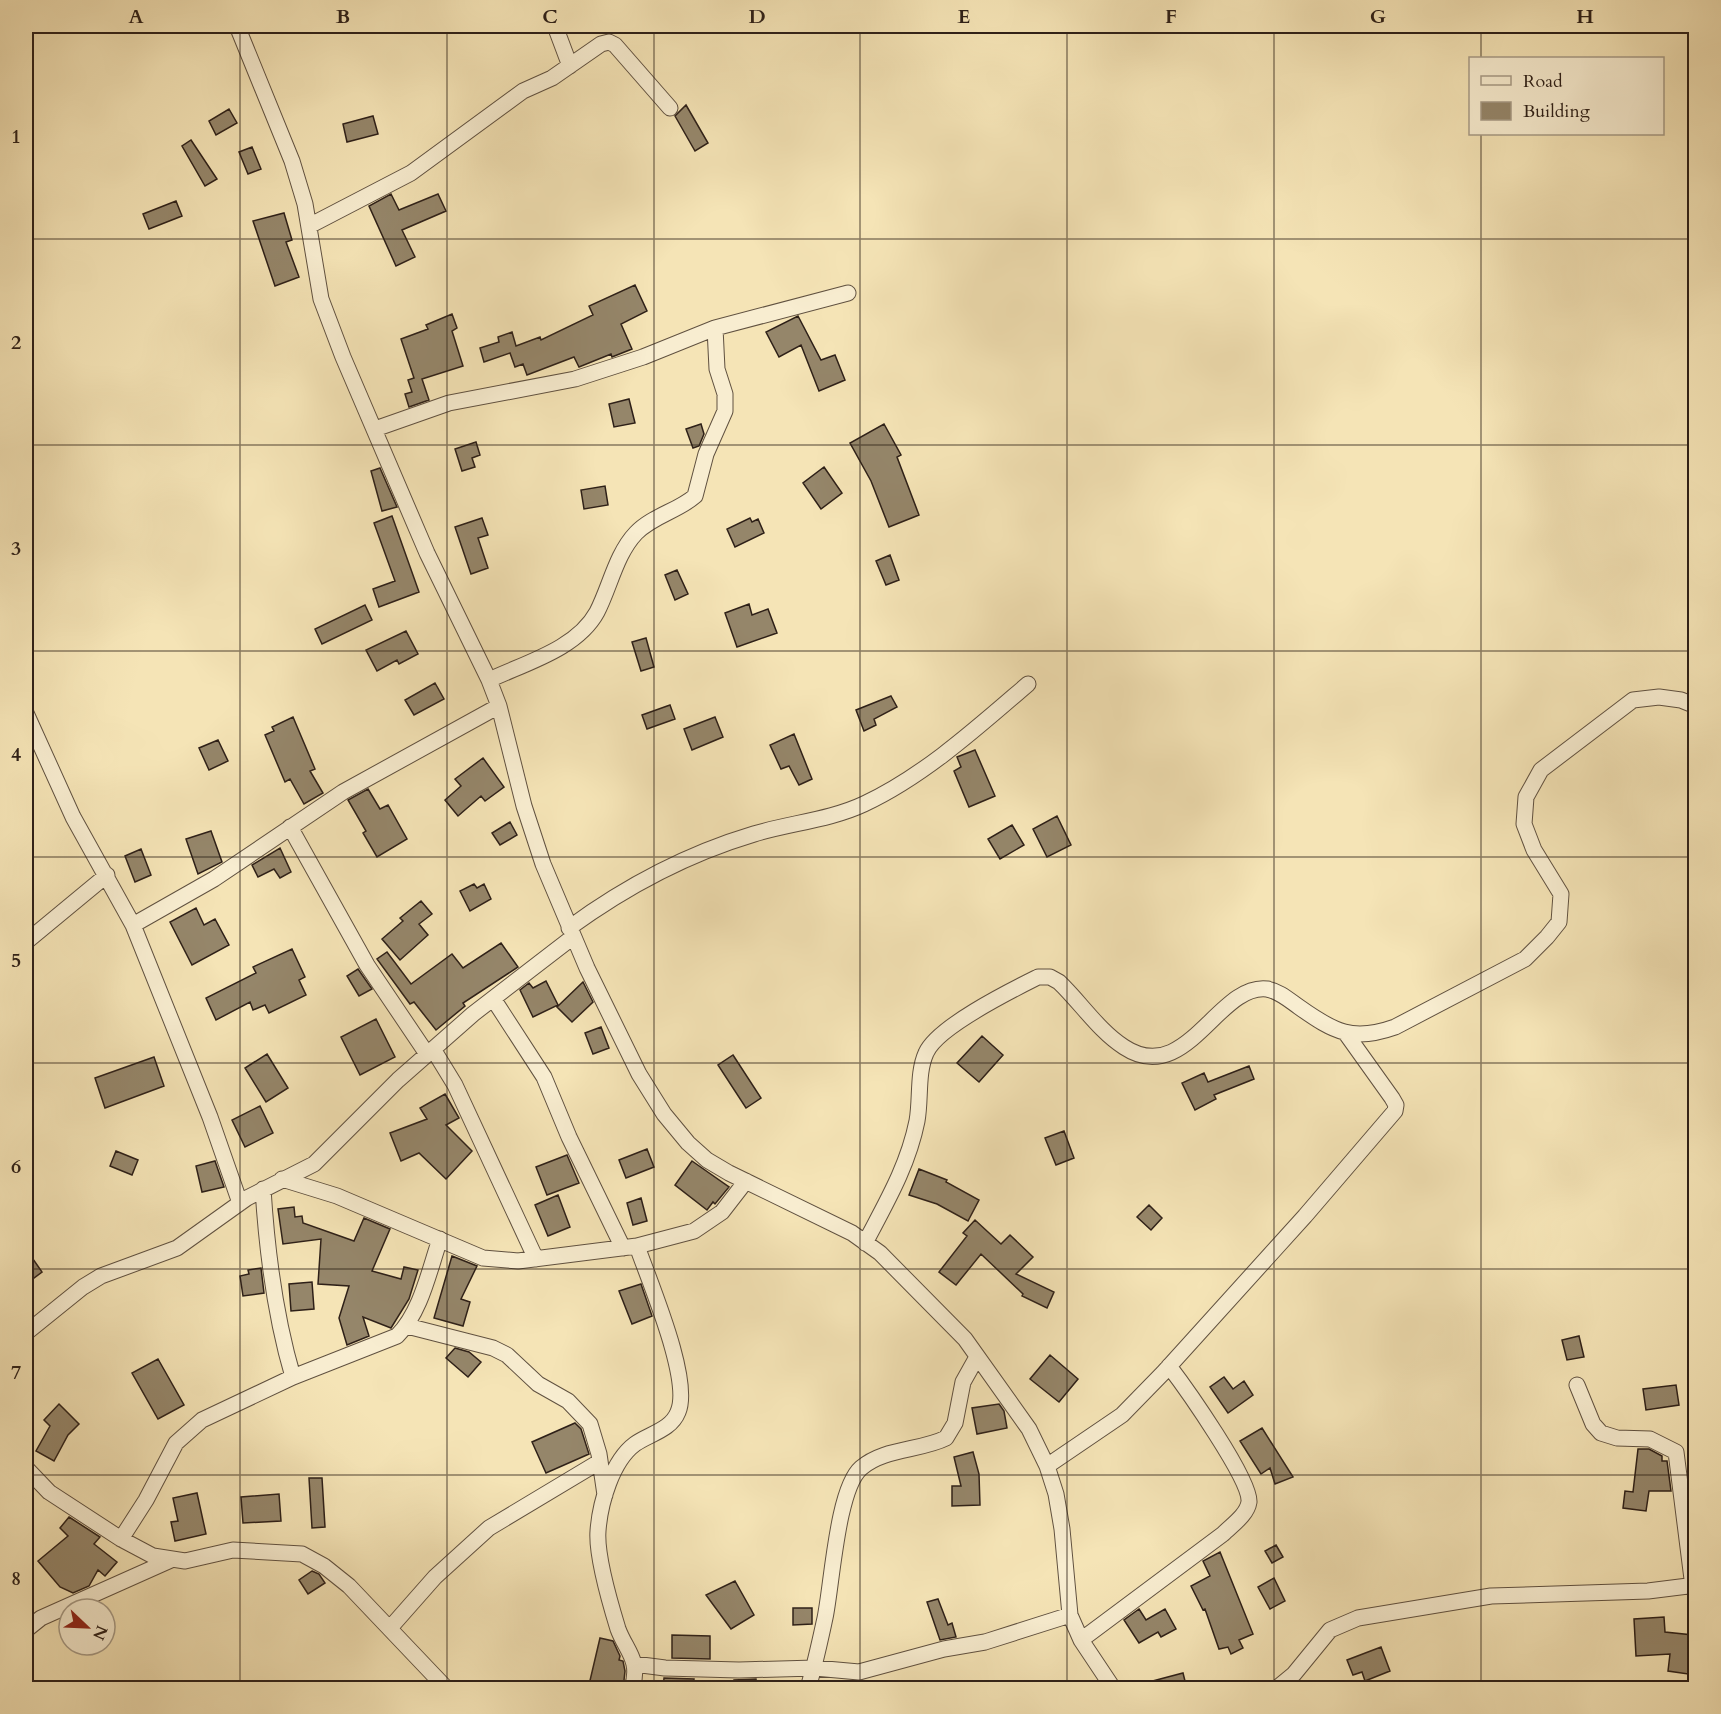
<svg xmlns="http://www.w3.org/2000/svg" width="1721" height="1714" font-family="Cardo,serif">
<style>
.building{fill:#95866a;stroke:#2e2018;stroke-width:1.5}
.lines{fill:none;stroke-linecap:round;stroke-linejoin:round}
.minor-casing{stroke:#605140;stroke-width:17}
.minor{stroke:#f8edd0;stroke-width:15}
.grid{fill:none;stroke:#2e2018;stroke-width:1.5;stroke-opacity:0.55}
.neatline{fill:none;stroke:#2e2018;stroke-width:2}
.grid-label{font-size:20px;text-anchor:middle;font-weight:bold;fill:#2e2018}
</style>
<rect width="100%" height="100%" fill="#f5e4b6"/>
<filter id="stains"><feTurbulence type="fractalNoise" baseFrequency=".00333" numOctaves="4"/><feColorMatrix values="0 0 0 0 .2 0 0 0 0 .09 0 0 0 0 .02 0 0 0 .5 -.17"/></filter>
<radialGradient id="worn" r=".72"><stop offset=".6" stop-color="#630" stop-opacity="0"/><stop offset="1" stop-color="#630" stop-opacity=".3"/></radialGradient>
<path class="building" d="M686 105 708 143 695 151 675 116Z
M229 109 237 123 216 135 209 121Z
M373 116 378 134 347 142 343 124Z
M191 140 217 179 205 186 182 146Z
M252 147 261 169 248 174 239 152Z
M391 194 399 210 438 194 446 211 402 230 415 257 396 266 369 206Z
M176 201 182 216 149 229 143 214Z
M284 213 292 240 286 242 299 277 275 286 253 221Z
M635 285 647 311 621 324 632 349 612 357 611 354 579 367 574 357 527 375 523 364 515 367 510 353 484 362 480 348 499 342 498 337 512 332 516 346 540 337 541 340 593 315 589 306Z
M452 314 457 328 452 331 463 366 422 379 429 400 409 407 405 394 412 392 408 380 414 378 401 339 428 329 426 325Z
M798 316 821 360 835 355 845 380 819 391 801 345 779 357 766 332Z
M629 399 635 423 614 427 609 404Z
M701 424 704 434 699 446 693 448 686 429Z
M884 424 901 455 897 457 919 515 889 527 871 481 850 443Z
M476 442 480 455 472 458 475 467 462 471 455 449Z
M824 467 842 493 821 509 803 483Z
M380 468 397 507 382 511 371 471Z
M605 486 608 505 584 509 581 490Z
M392 516 419 592 379 607 373 589 395 581 374 523Z
M482 518 488 535 478 538 488 568 471 574 455 527Z
M750 518 752 522 758 519 764 533 735 547 727 529Z
M890 555 899 580 886 585 876 561Z
M677 570 688 594 675 600 665 575Z
M749 604 752 615 768 609 777 633 737 647 725 613Z
M365 605 372 620 322 644 315 629Z
M406 631 418 654 399 664 397 660 377 671 366 650Z
M646 638 654 667 641 671 632 642Z
M435 683 444 699 414 715 405 700Z
M891 696 897 707 874 719 876 725 864 731 856 710Z
M670 705 675 719 647 729 642 715Z
M293 717 315 769 310 771 323 793 304 804 290 779 285 782 265 735 274 731 272 727Z
M715 717 723 737 692 750 684 729Z
M794 734 812 779 799 785 789 766 781 769 770 745Z
M218 740 228 761 209 770 199 748Z
M975 750 995 796 969 807 954 771 961 767 957 757Z
M483 758 504 787 485 801 481 796 458 816 445 800 461 786 455 779Z
M368 789 380 809 388 805 407 839 377 857 363 833 366 831 348 800Z
M1057 816 1071 845 1047 857 1033 829Z
M510 822 517 835 500 845 492 833Z
M1012 825 1024 845 1000 859 988 839Z
M211 831 222 862 198 874 186 839Z
M280 848 291 872 280 878 274 869 258 877 252 865Z
M141 849 151 875 135 882 125 856Z
M474 884 477 888 484 884 491 899 470 911 460 891Z
M421 901 432 914 419 924 428 935 400 960 382 939 403 921 400 918Z
M196 908 204 925 215 919 229 945 192 965 170 922Z
M501 943 518 967 463 1003 465 1006 436 1030 414 1002 410 1004 377 959 387 952 411 984 452 954 463 968Z
M292 949 305 977 299 980 306 995 269 1013 265 1005 253 1010 250 1002 216 1020 206 998 256 973 253 967Z
M358 969 372 989 359 996 347 976Z
M546 981 558 1005 533 1017 520 990 529 983 533 988Z
M583 982 593 1002 572 1022 557 1007Z
M376 1019 395 1057 360 1075 341 1037Z
M601 1027 609 1048 593 1054 585 1033Z
M982 1036 1003 1055 979 1082 957 1063Z
M267 1054 288 1088 266 1102 245 1068Z
M733 1055 761 1098 746 1108 718 1065Z
M154 1057 164 1086 105 1108 95 1078Z
M1249 1066 1254 1079 1214 1095 1216 1099 1195 1110 1182 1083 1204 1073 1208 1082Z
M445 1094 459 1118 446 1125 472 1151 446 1179 419 1153 401 1161 390 1133 427 1119 420 1108Z
M260 1106 273 1133 245 1147 232 1120Z
M1064 1131 1074 1158 1056 1165 1045 1138Z
M647 1149 654 1167 626 1178 619 1160Z
M116 1151 138 1160 132 1175 110 1166Z
M567 1155 579 1183 547 1195 536 1167Z
M215 1161 224 1187 202 1192 196 1166Z
M692 1161 729 1187 715 1204 713 1202 707 1210 675 1185Z
M919 1169 947 1180 946 1182 979 1200 968 1221 937 1204 909 1195Z
M558 1195 570 1227 548 1236 535 1205Z
M641 1198 647 1221 633 1225 627 1203Z
M1149 1205 1162 1218 1151 1230 1137 1217Z
M294 1207 295 1217 302 1216 303 1223 354 1241 364 1218 390 1229 372 1271 401 1279 404 1267 418 1270 409 1299 391 1328 363 1317 369 1336 347 1345 339 1318 349 1286 318 1284 321 1239 283 1244 278 1209Z
M975 1220 1001 1244 1010 1235 1033 1257 1016 1274 1054 1292 1047 1308 1022 1296 1023 1294 981 1254 956 1285 939 1272 967 1236 963 1233Z
M26 1249 42 1272 26 1284Z
M452 1256 477 1266 461 1299 470 1302 463 1326 434 1318Z
M261 1268 264 1293 243 1296 240 1276 249 1274 248 1270Z
M312 1282 314 1309 291 1311 289 1284Z
M641 1284 652 1316 632 1324 619 1291Z
M1579 1336 1584 1357 1567 1360 1562 1340Z
M455 1348 469 1352 481 1362 468 1377 446 1358Z
M1050 1355 1078 1379 1059 1402 1030 1379Z
M158 1359 184 1405 158 1419 132 1373Z
M1224 1377 1233 1389 1244 1381 1253 1395 1228 1413 1210 1387Z
M1676 1385 1679 1405 1646 1410 1643 1389Z
M59 1404 79 1424 68 1435 54 1461 36 1451 50 1426 44 1420Z
M999 1404 1004 1411 1007 1428 977 1434 972 1408Z
M575 1423 581 1429 589 1454 546 1473 532 1442Z
M1262 1428 1293 1477 1275 1484 1270 1468 1261 1474 1240 1441Z
M1638 1449H1649L1662 1456V1461H1667L1671 1491H1649L1646 1511 1623 1508 1625 1491 1633 1492Z
M973 1452 979 1474 980 1505 952 1506V1486H961L954 1457Z
M309 1478H322L325 1527 312 1528Z
M197 1493 206 1534 175 1541 171 1522 178 1521 173 1498Z
M279 1494 281 1521 243 1523 241 1497Z
M69 1517 100 1537 94 1544 117 1562 105 1576 98 1570 89 1586 73 1593 60 1587 38 1561 68 1536 60 1528Z
M1276 1545 1283 1557 1272 1563 1265 1551Z
M1220 1552 1253 1634 1239 1640 1243 1648 1231 1654 1228 1647 1219 1649 1205 1609 1203 1610 1191 1586 1210 1576 1203 1561Z
M312 1571 319 1574 325 1583 308 1594 299 1580Z
M1274 1578 1285 1601 1270 1609 1258 1587Z
M735 1581 754 1615 731 1629 706 1595Z
M938 1599 948 1625 952 1623 956 1637 940 1640 927 1602Z
M793 1608H812V1624L793 1625Z
M1139 1609 1146 1620 1165 1609 1176 1629 1161 1637 1158 1632 1139 1643 1124 1620Z
M1664 1617 1665 1632 1693 1635 1688 1674 1668 1671 1670 1654 1636 1656 1634 1619Z
M672 1635 710 1636V1659L672 1658Z
M600 1638 613 1641 620 1656 619 1660 623 1661 625 1671 623 1689H588Z
M1381 1647 1390 1671 1365 1681 1362 1672 1353 1675 1347 1660Z
M1183 1673 1187 1689H1142L1141 1684Z
M664 1678 694 1679 693 1689H663Z
M756 1679 757 1689H734V1680Z"/>
<g class="lines">
<g class="minor-casing">
<path id="minor" d="M237 26 292 161 305 204 321 299 343 357 427 553 489 680 499 706 524 806 543 864 587 968 639 1074 664 1114 688 1143 707 1160 729 1173 852 1233 880 1253 965 1339 1029 1429 1047 1466 1056 1494 1062 1529 1070 1615 1081 1640 1113 1688
M555 26 570 66
M309 226 411 173 523 91 552 78 601 44 609 42 615 45 670 108
M375 429 449 403 575 379 643 357 715 328 848 293
M489 680C525 663 577 649 597 612 610 587 616 554 636 533 652 516 678 511 695 496L706 454 725 411V394L717 369 715 328
M26 713 73 817 133 925 210 1117 240 1203
M290 827 367 965 427 1054
M133 925 214 879 343 792 499 706
M569 928C625 887 687 854 754 834 790 823 830 820 864 804 924 776 978 727 1028 684
M26 942 107 875
M494 1000 544 1077 569 1137 623 1248
M433 1049 455 1085 536 1259
M282 1179 337 1196 483 1258 518 1261 637 1246 694 1231 722 1212 746 1181
M263 1189C267 1253 275 1316 293 1377
M865 1243C886 1203 908 1166 917 1121 921 1099 917 1073 926 1053 937 1027 1012 990 1038 977H1050L1059 982C1081 1003 1099 1031 1124 1047 1186 1088 1218 983 1267 989 1279 991 1289 1000 1299 1007 1334 1032 1353 1042 1395 1027L1525 959 1547 937 1559 922 1561 894 1534 850 1524 824 1526 797 1541 770 1633 700 1659 697 1681 700 1696 706
M407 1326 493 1348 507 1355 538 1384 568 1401 590 1424 599 1454 605 1495
M26 1333 83 1287 101 1276 177 1248 247 1198 314 1164 398 1080 473 1014 573 937
M1577 1385 1593 1424 1601 1433 1617 1438 1650 1439 1676 1452 1693 1587
M1047 1466 1122 1415 1163 1373 1305 1216 1395 1111 1396 1105 1392 1098 1347 1035
M26 1468 49 1492 121 1539 153 1556 185 1561 233 1550 302 1554 324 1566 349 1586 446 1688
M121 1539 146 1500 176 1443 202 1420 293 1377 397 1336C421 1312 429 1271 440 1239
M390 1628 435 1577 489 1528 599 1462
M26 1630 41 1618 171 1560
M1081 1640 1223 1534C1232 1525 1247 1515 1249 1502 1251 1480 1185 1387 1169 1366
M634 1664 665 1668 739 1670 815 1668 859 1672 944 1649 985 1642 1070 1615
M632 1688C641 1660 626 1651 618 1629 610 1603 596 1556 598 1531 600 1503 612 1461 635 1444 649 1434 671 1430 678 1412 692 1380 649 1281 637 1246
M808 1688C815 1665 820 1641 825 1618 832 1585 837 1489 861 1468 884 1448 920 1451 946 1438L955 1423 963 1382 977 1357
M1277 1688 1294 1674 1330 1630 1358 1618 1491 1596 1648 1591 1696 1585"/>
</g>
<use href="#minor" class="minor"/>
</g>
<path class="grid" d="M240 26V1688M447 26V1688M654 26V1688M860 26V1688M1067 26V1688M1274 26V1688M1481 26V58M1481 134V1688M26 239H1696M26 445H1696M26 651H1696M26 857H1696M26 1063H1696M26 1269H1696M26 1475H1696"/>
<rect width="1721" height="1714" fill="none" stroke="#f5e4b6" stroke-width="66"/>
<rect x="1469" y="57" width="195" height="78" fill="#f8edd0" stroke="#a79b86" stroke-width="1.5"/>
<rect x="1481" y="76" width="30" height="9" fill="#f8edd0" stroke="#a79b86" stroke-width="1.5"/>
<text x="1523" y="87" font-size="18" fill="#2e2018">Road</text>
<rect x="1481" y="102" width="30" height="18" fill="#95866a" stroke="#a79b86" stroke-width="1.5"/>
<text x="1523" y="117" font-size="18" fill="#2e2018">Building</text>
<g transform="translate(87 1627) rotate(113)"><circle r="28" fill="#f8edd0" stroke="#a79b86" stroke-width="1.5"/>
<path d="M0-4.5L10 22L0 15L-10 22Z" fill="#8f2418"/>
<text y="-9" font-size="16" font-weight="bold" text-anchor="middle" fill="#2e2018">N</text>
</g>
<rect x="33" y="33" width="1655" height="1648" class="neatline"/>
<g class="grid-label">
<text x="136" y="23">A</text>
<text x="343" y="23">B</text>
<text x="550" y="23">C</text>
<text x="757" y="23">D</text>
<text x="964" y="23">E</text>
<text x="1171" y="23">F</text>
<text x="1378" y="23">G</text>
<text x="1585" y="23">H</text>
<text x="16" y="143">1</text>
<text x="16" y="349">2</text>
<text x="16" y="555">3</text>
<text x="16" y="761">4</text>
<text x="16" y="967">5</text>
<text x="16" y="1173">6</text>
<text x="16" y="1379">7</text>
<text x="16" y="1585">8</text>
</g>
<rect width="100%" height="100%" filter="url(#stains)"/>
<rect width="100%" height="100%" fill="url(#worn)"/>
</svg>
